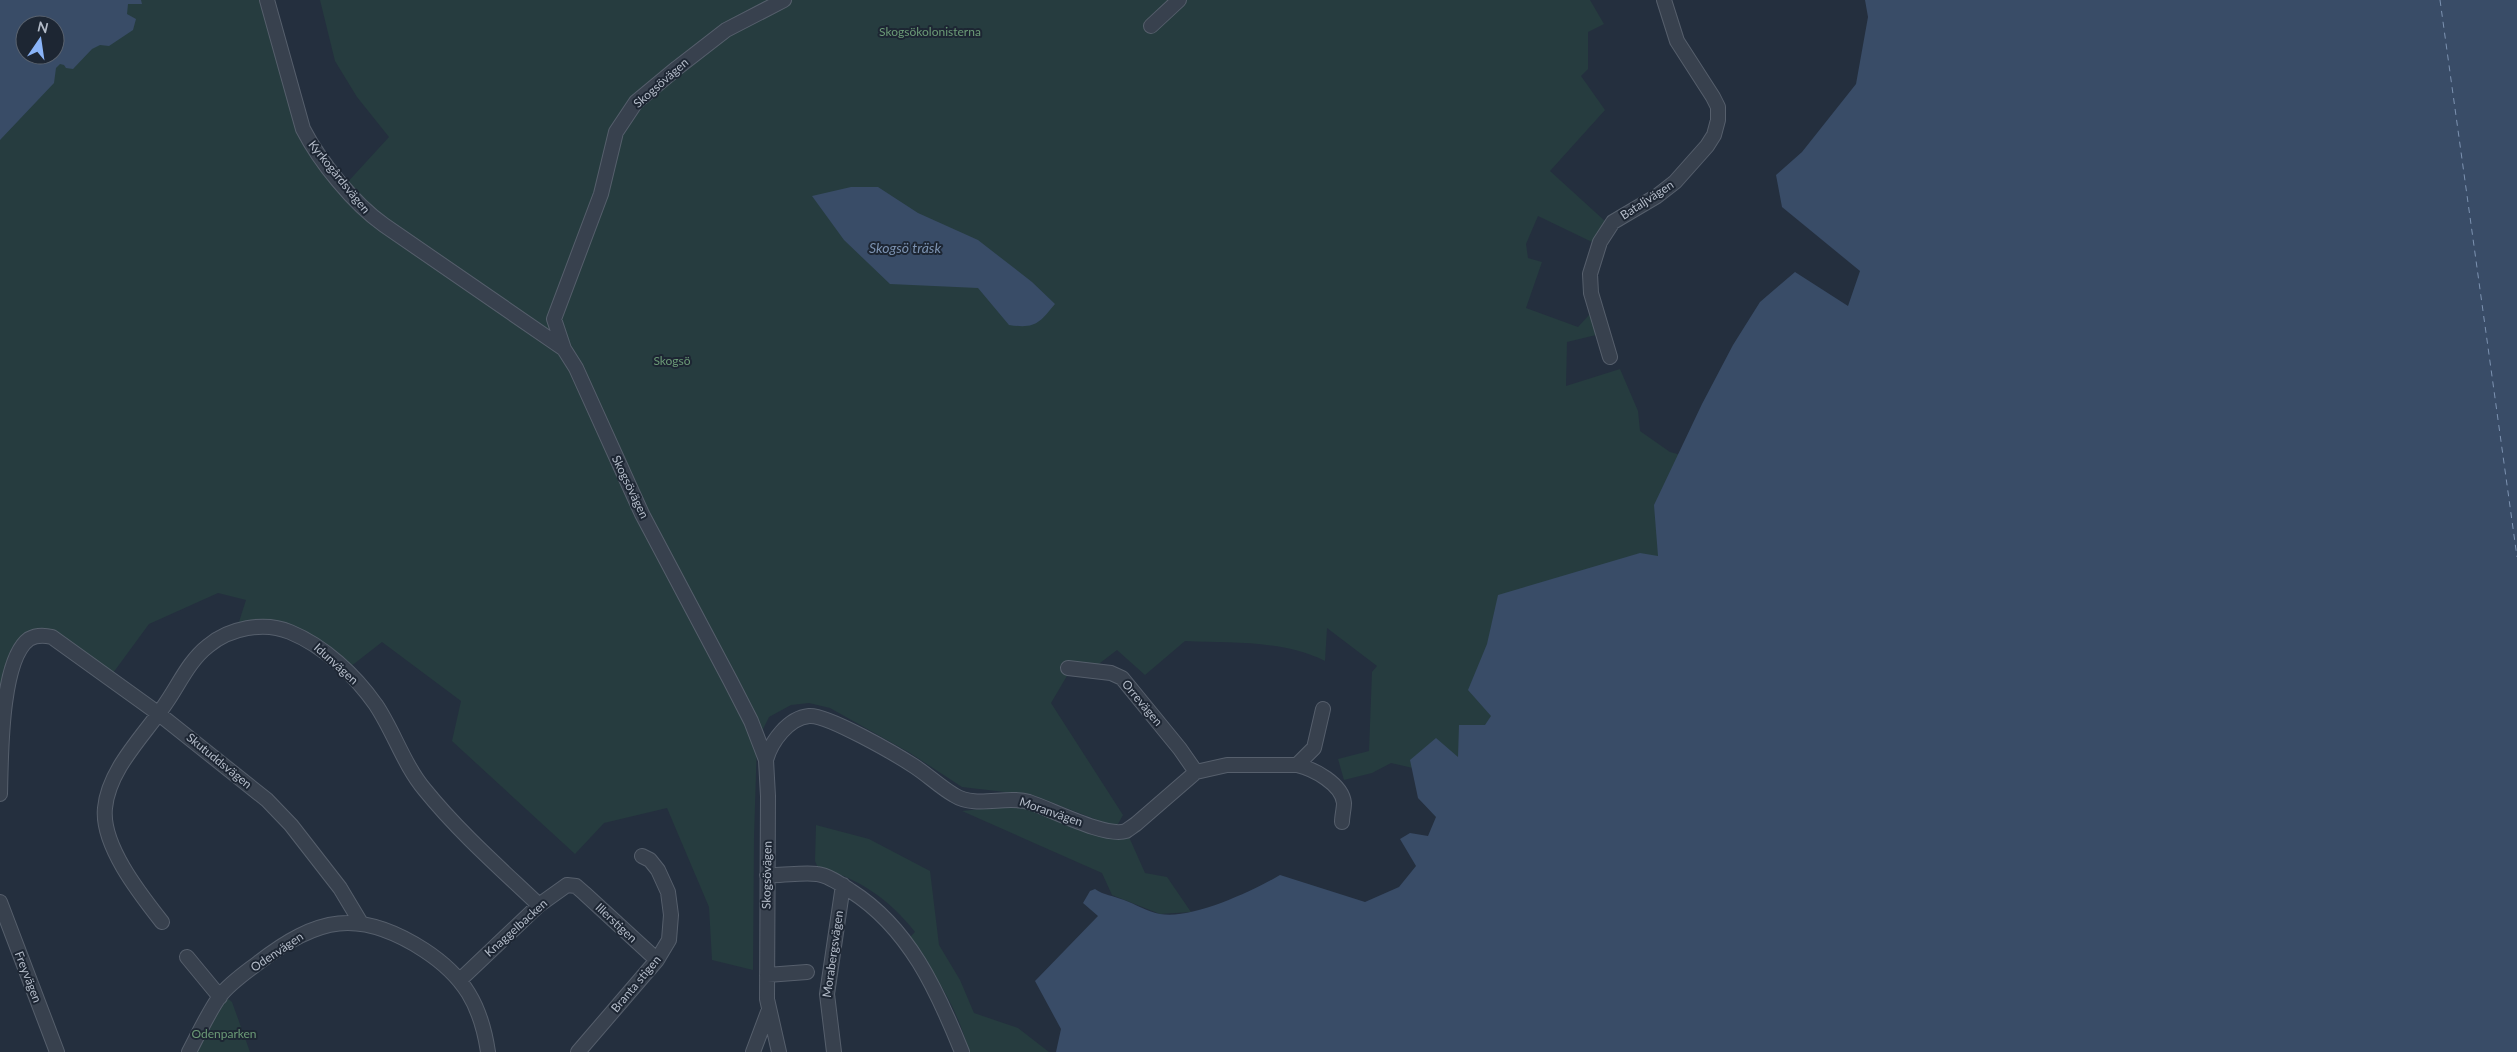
<svg xmlns="http://www.w3.org/2000/svg" width="2517" height="1052" font-family="Lato,sans-serif">
<style>
.green{fill:#263c3f;fill-rule:evenodd}
.water{fill:#394c67;fill-rule:evenodd}
.lines{fill:none;stroke-linecap:round;stroke-linejoin:round}
.ferry{stroke:#7c92b1;stroke-width:1;stroke-dasharray:6 5;stroke-linecap:butt}
.minor-casing{stroke:#565f6c;stroke-width:16}
.minor{stroke:#38414e;stroke-width:14}
.labels{text-anchor:middle;stroke-width:4;stroke-linejoin:round;paint-order:stroke}
.park-label{font-size:12px;fill:#6b9a76;stroke:#1d2633}
.street-label{font-size:12px;fill:#b4bcc9;stroke:#1d2633}
.water-label{font-size:14px;font-style:italic;fill:#7c92b1;stroke:#1d2633}
</style>
<rect width="100%" height="100%" fill="#242f3e"/>
<path class="green" d="M57 0H259L293 118 345 185 389 137 357 97 335 61 320 0H1590L1604 24 1588 32V69L1581 76 1605 110 1550 171 1606 222 1592 242 1538 216 1526 244 1528 258 1542 262 1526 308 1578 327 1590 314 1596 335 1567 342 1566 386 1620 369 1638 411 1640 431 1670 452 1879 509 1786 854 1391 763 1372 773 1344 780 1338 759 1369 751 1372 672 1377 666 1327 628 1325 661C1282 640 1232 643 1185 641L1145 675 1117 650 1087 673 1071 669 1051 703 1123 815 1118 824H1108L1032 795 962 787 910 753 830 708 809 703 791 705 769 717 757 741 754 837 753 970 712 960 709 907 667 808 604 823 575 854 452 741 461 701 382 642 350 667 311 637 238 625 246 600 218 593 149 624 113 673 29 632 15 645 0 687V21ZM25 25H55V55H25Z
M1017 805 1116 838 1129 837 1145 873 1167 877 1191 912 1160 914 1112 895 1102 873 962 811Z
M816 825 869 839 930 871 939 945 960 980 974 1013 1018 1028 1049 1052H969C958 1009 935 973 909 938L915 932C890 900 858 877 818 868L815 861Z
M226 997 232 1002 250 1052H193Z"/>
<path class="water" d="M0 0H141L142 4H128L127 14 136 19 133 30 109 46 100 45 92 49 73 69 66 68 64 65 60 64 56 68 54 83 0 140ZM25 25H55V55H25Z
M1865 0H2517V1052H1056L1061 1029 1035 981 1098 916 1083 903 1090 891 1095 889C1103 895 1114 896 1124 900 1135 904 1148 912 1160 914 1191 920 1253 891 1280 875L1365 902 1399 887 1416 866 1400 839 1410 833 1428 836 1436 817 1418 798 1410 760 1436 738 1458 757 1459 725H1485L1491 716 1468 690 1487 644 1498 595 1640 553 1658 556 1654 505 1702 404 1733 345 1760 302 1795 272 1848 306 1860 271 1782 207 1776 175 1802 152 1856 84 1868 17Z
M851 187H878L918 213 978 240 1032 282 1055 304C1039 323 1036 329 1009 325L978 288 890 284 844 240 812 196Z"/>
<g class="lines">
<path class="ferry" d="M2440 0 2517 557"/>
<g class="minor-casing">
<path id="minor" d="M267 0 303 129C320 162 353 203 384 225L564 349
M1151 26 1179 0
M1610 357 1591 293 1590 274 1600 242 1613 222 1657 196 1675 182 1707 146 1714 135 1718 120V107L1713 97 1677 41 1664 0
M1068 668 1111 673 1122 678 1180 749 1196 772
M766 760C771 742 788 718 809 716 827 714 897 755 914 766 928 775 940 787 954 795 976 809 1005 795 1029 802 1051 809 1106 838 1126 831 1129 829 1133 826 1136 824L1196 772 1227 765H1297C1314 769 1342 784 1344 803 1344 809 1342 816 1342 822
M1297 765 1314 748 1323 709
M0 794C1 760 0 660 29 639 36 635 44 635 52 637L159 714 267 800 291 825 340 888 361 923
M767 875C783 876 801 872 817 874 828 875 842 885 851 891 909 928 937 990 962 1052
M0 902 57 1052
M162 922C140 894 101 845 105 808 109 767 147 733 168 700 180 682 190 660 208 646 229 628 264 621 290 632 324 646 355 675 376 705 394 732 404 765 425 790 459 832 500 868 539 905
M187 957 220 997
M767 975 807 972
M461 979 539 905 567 885 576 886 584 893 657 960
M189 1052C199 1033 208 1013 220 996 230 983 245 973 258 963 317 917 359 908 424 950 464 976 481 1005 488 1052
M578 1052 657 960 669 940 671 915 668 892 658 870 650 860 642 856
M753 1052 768 1012
M779 1052 767 999 768 796 766 760 751 721 730 680 642 514 576 368 564 349 554 319 601 194 616 132 636 102 677 68 726 30 784 0
M834 1052 827 994 843 885"/>
</g>
<use href="#minor" class="minor"/>
</g>
<g class="labels">
<g class="park-label">
<text x="930" y="36">Skogsökolonisterna</text>
<text x="672" y="365">Skogsö</text>
<text x="224" y="1038">Odenparken</text>
</g>
<g class="street-label">
<text transform="translate(661 83) rotate(-41)" y="4">Skogsövägen</text>
<text transform="translate(339 177) rotate(51)" y="4">Kyrkogårdsvägen</text>
<text transform="translate(1647 200) rotate(-33)" y="4">Bataljvägen</text>
<text transform="translate(630 487) rotate(64)" y="4">Skogsövägen</text>
<text transform="translate(336 664) rotate(42)" y="4">Idunvägen</text>
<text transform="translate(1142 703) rotate(50)" y="4">Orrevägen</text>
<text transform="translate(219 761) rotate(39)" y="4">Skutuddsvägen</text>
<text transform="translate(1051 812) rotate(19)" y="4">Moranvägen</text>
<text transform="translate(767 875) rotate(-89)" y="4">Skogsövägen</text>
<text transform="translate(616 923) rotate(43)" y="4">Illerstigen</text>
<text transform="translate(516 928) rotate(-42)" y="4">Knaggelbacken</text>
<text transform="translate(277 952) rotate(-34)" y="4">Odenvägen</text>
<text transform="translate(833 954) rotate(-82)" y="4">Morabergsvägen</text>
<text transform="translate(28 977) rotate(69)" y="4">Freyvägen</text>
<text transform="translate(636 984) rotate(-50)" y="4">Branta stigen</text>
</g>
<g class="water-label">
<text x="905" y="253">Skogsö träsk</text>
</g>
</g>
<g transform="translate(40 40) rotate(13)"><circle r="24" fill="#1d2633" stroke="#59626f"/>
<path d="M0-4L9 19L0 12L-9 19Z" fill="#8ab4f8"/>
<text y="-8" font-size="14" font-weight="bold" text-anchor="middle" fill="#b4bcc9">N</text>
</g>
</svg>
